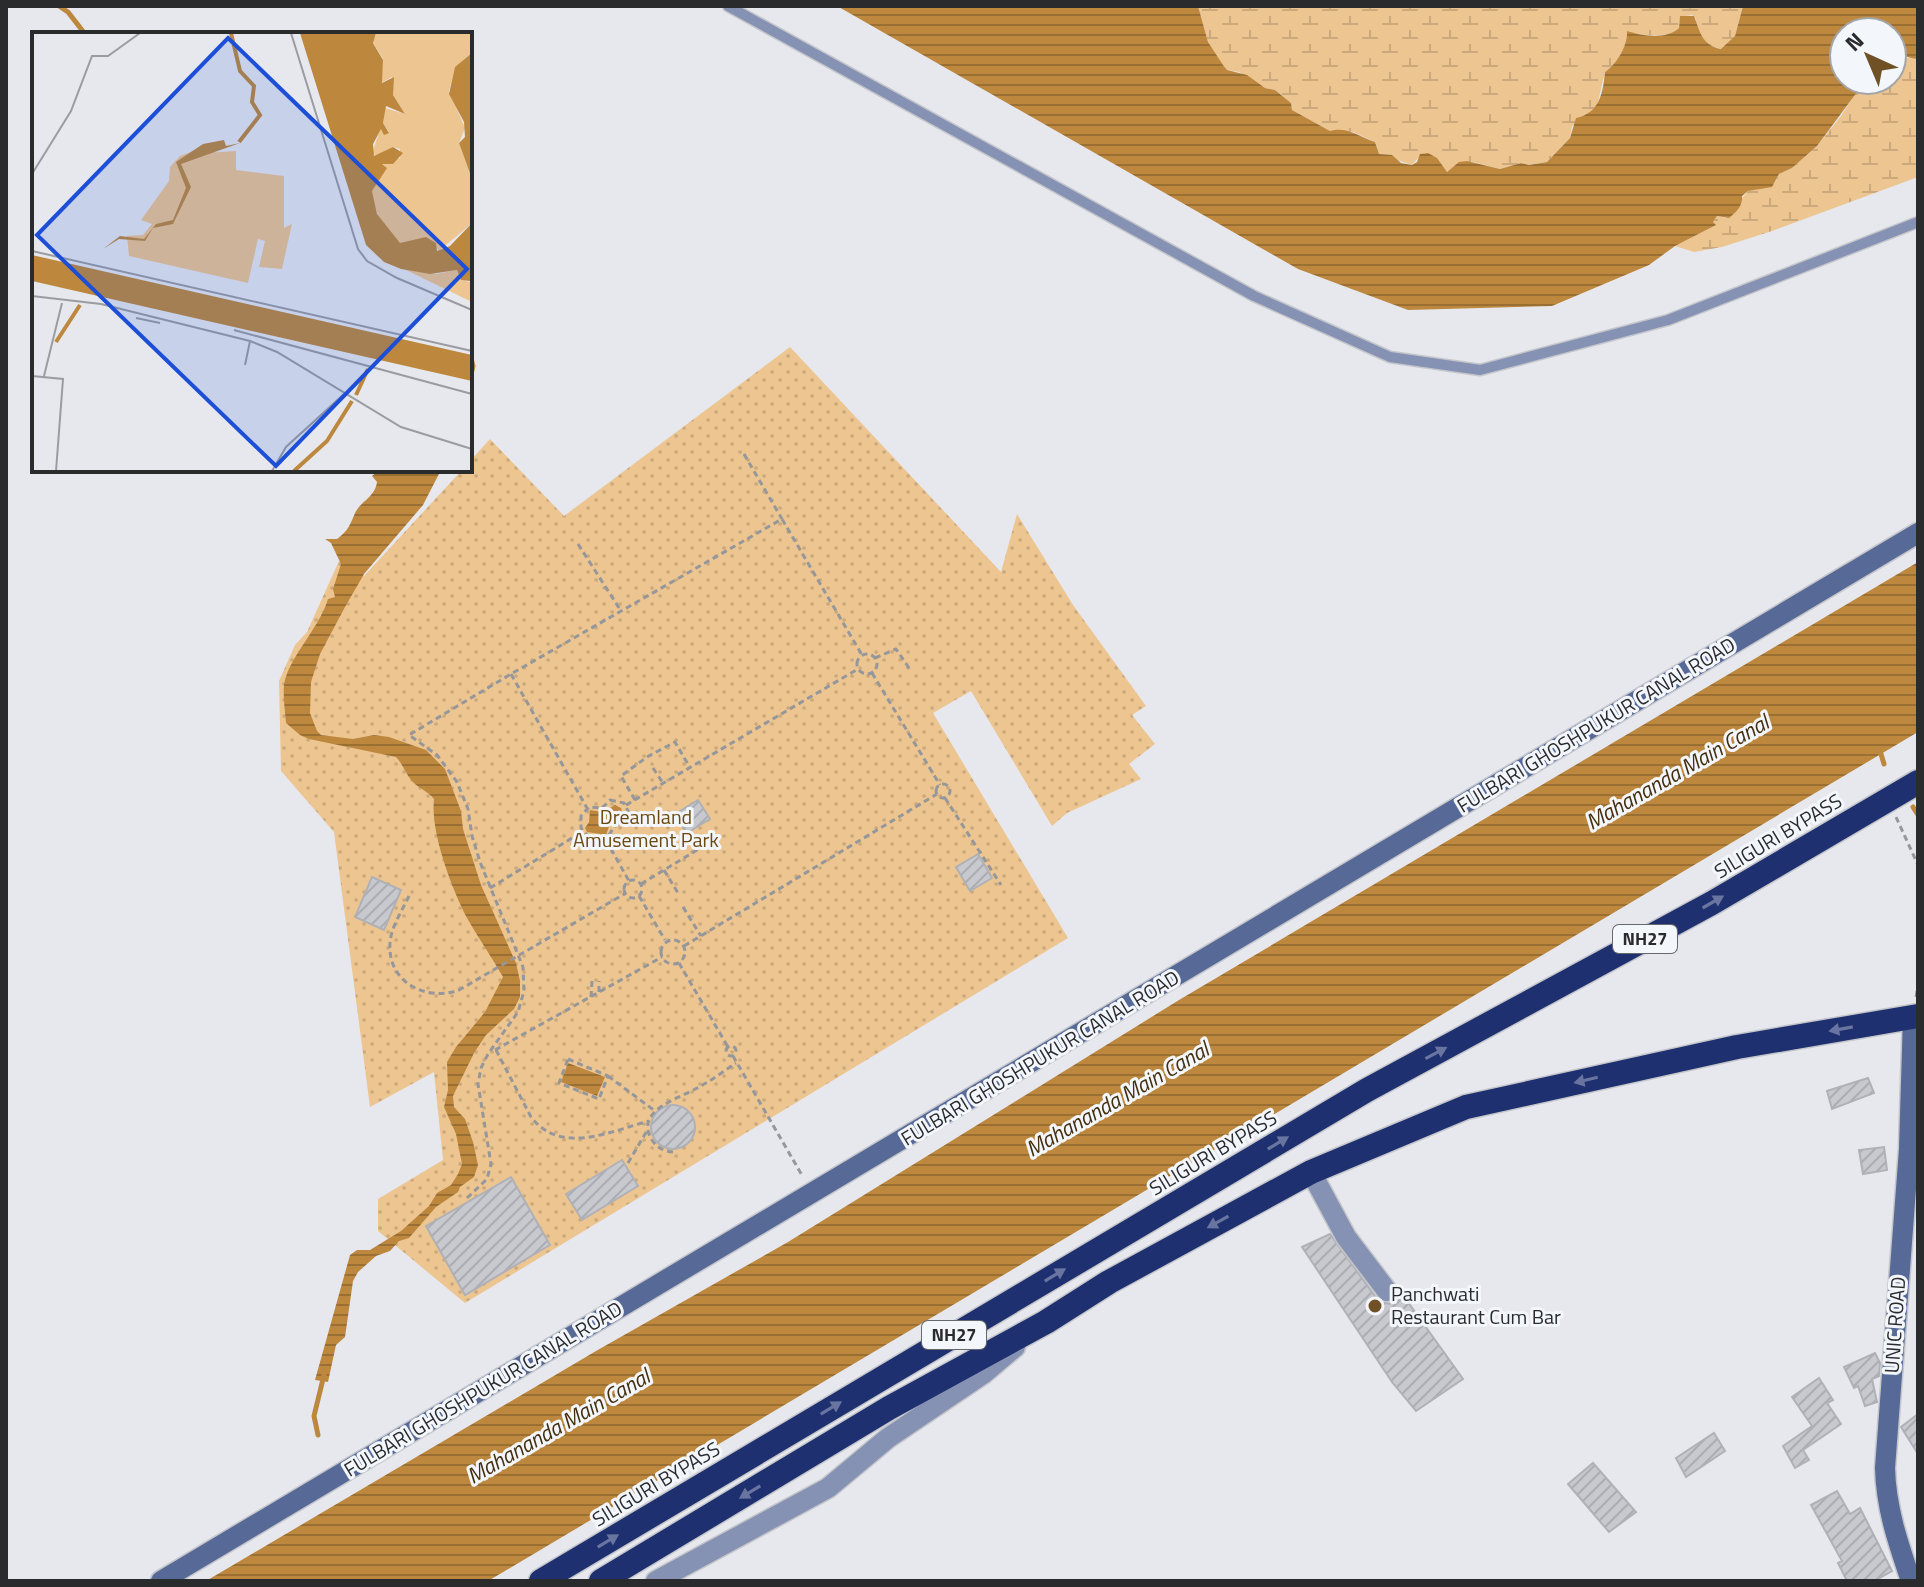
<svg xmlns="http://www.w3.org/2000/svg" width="1924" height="1587" font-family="'Titillium Web',sans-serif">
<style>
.wetland{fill:url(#wetland-marsh)}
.park{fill:url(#park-dots)}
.water{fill:url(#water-rules)}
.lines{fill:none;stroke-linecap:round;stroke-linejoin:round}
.stream{stroke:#bd883d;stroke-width:5}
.building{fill:url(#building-hatch);stroke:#afb1b6;stroke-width:2}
.lane-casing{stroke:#c4c6cb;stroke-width:13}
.street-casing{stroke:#c4c6cb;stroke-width:23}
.secondary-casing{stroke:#c4c6cb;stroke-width:23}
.highway-casing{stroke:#c4c6cb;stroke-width:27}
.path{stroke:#95979b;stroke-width:3;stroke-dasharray:6 4;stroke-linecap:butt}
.lane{stroke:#8692b3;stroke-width:10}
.street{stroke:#8692b3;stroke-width:20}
.secondary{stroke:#576997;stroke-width:20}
.highway{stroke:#1e306f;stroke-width:24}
.oneway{fill:#6975a0}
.poi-dot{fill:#705126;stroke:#f3f6fb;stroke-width:3}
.labels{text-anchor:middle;stroke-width:6;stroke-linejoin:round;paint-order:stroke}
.shield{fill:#f3f6fb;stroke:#66686b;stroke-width:2}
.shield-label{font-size:18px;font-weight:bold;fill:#2a2b2d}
.street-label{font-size:20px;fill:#2a2b2d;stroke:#f3f6fb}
.park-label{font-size:20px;fill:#6d490e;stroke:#f3f6fb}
.poi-label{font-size:20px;fill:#2a2b2d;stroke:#f3f6fb;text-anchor:start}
.water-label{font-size:22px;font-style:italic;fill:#442e0d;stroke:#f3f6fb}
.inset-river{fill:none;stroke:#bd883d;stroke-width:4}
.inset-road{fill:none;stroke:#9b9ca1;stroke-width:2}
.view{fill:#1d4ed8;fill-opacity:0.15;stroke:#1d4ed8;stroke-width:4}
.inset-edge{fill:none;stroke:#2a2b2d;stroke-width:4}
</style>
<defs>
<pattern id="wetland-marsh" width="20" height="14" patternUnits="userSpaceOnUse" patternTransform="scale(2)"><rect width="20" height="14" fill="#edc590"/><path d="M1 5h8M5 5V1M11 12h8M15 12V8" fill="none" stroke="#cba97c"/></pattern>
<pattern id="park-dots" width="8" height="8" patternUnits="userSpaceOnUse" patternTransform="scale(2)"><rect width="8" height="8" fill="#edc590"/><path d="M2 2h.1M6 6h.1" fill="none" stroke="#cba97c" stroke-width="1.8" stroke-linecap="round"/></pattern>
<pattern id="water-rules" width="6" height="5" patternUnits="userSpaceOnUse" patternTransform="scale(2)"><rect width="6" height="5" fill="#bd883d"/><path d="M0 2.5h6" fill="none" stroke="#9a6f34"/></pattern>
<pattern id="building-hatch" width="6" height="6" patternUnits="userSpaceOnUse" patternTransform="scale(2)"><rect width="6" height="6" fill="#c7c9cf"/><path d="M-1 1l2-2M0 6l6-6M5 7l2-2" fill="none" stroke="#abadb2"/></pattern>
</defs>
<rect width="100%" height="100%" fill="#e6e8ee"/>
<path class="wetland" d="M1198 6H1743L1735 36 1722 49C1705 46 1697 35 1696 19L1692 15 1680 17 1679 28C1666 40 1644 35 1627 32 1628 46 1617 64 1605 72L1597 106 1572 126 1570 138 1547 162 1529 165 1521 163 1500 169 1473 162 1456 165 1447 172 1418 158 1412 165 1379 154 1375 142 1353 132 1330 131 1292 110 1291 103 1275 90 1265 88 1239 72 1227 70 1217 58 1208 42Z
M1892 44 1907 58 1918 59V177L1772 231 1722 247 1694 252 1675 246 1714 226 1713 222 1717 216 1726 218 1748 191 1774 184 1779 174 1792 168 1817 146 1841 116 1864 80H1892Z"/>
<path class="park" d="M790 347 1001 572 1017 514 1073 605 1146 706 1132 715 1155 744 1129 764 1141 779 1067 813 1052 826 971 691 933 713 1068 938 465 1303 378 1231V1199L443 1160 434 1072 370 1107 334 832 281 771 279 681 295 645 307 632 339 561 364 576 462 470H470V461L490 439 564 516Z"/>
<path class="water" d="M837 6H1198L1208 42 1223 65 1227 70 1247 75 1265 88 1275 90 1291 103 1292 110 1330 131C1347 126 1359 137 1375 142L1379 154 1392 155 1401 163 1412 165 1417 162 1420 154 1428 153 1437 158 1447 172 1459 162 1467 161 1500 169 1521 163 1529 165 1547 162 1570 138 1576 118C1600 113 1603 92 1605 72 1617 64 1628 45 1627 31 1643 36 1666 40 1679 28L1680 16H1694C1700 31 1701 45 1721 49L1735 36 1743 6H1918V59C1901 58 1892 49 1892 32H1844V80H1864L1863 84 1817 146 1792 168 1779 174 1772 187 1748 191 1742 196C1743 206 1736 212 1729 218L1717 216 1713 222 1716 225 1675 246 1649 265 1552 306 1408 310 1298 269Z
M379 470H441L423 505 364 574 345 607 320 654 311 682 310 713 317 731 321 735 353 739 374 735 389 737 426 750 445 769 461 811 463 829 481 885 516 963 520 981V997L514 1009 486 1035 474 1053 453 1096 454 1107 465 1119 473 1142 478 1165 474 1177 460 1187 458 1192 436 1207 409 1238 399 1241 390 1251 376 1256 358 1272 353 1281 345 1337 336 1345 328 1382 315 1380 350 1255 357 1250H370L401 1231 429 1206 437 1193 451 1185 458 1174 462 1164 456 1134 444 1107 448 1090 447 1062 456 1047 485 1012 503 977C492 957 478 938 467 918 452 889 430 832 434 799 428 791 419 789 412 781 405 773 403 764 396 757L309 739 300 735 286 723C285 711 283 697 284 685 288 658 319 629 328 599L335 597 333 589 341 564 331 543 325 539H337C348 531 350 525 355 513 362 500 375 497 377 482L372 476Z
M1918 562V732L488 1581H206L596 1351 788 1242 1179 1000Z
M615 805 621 808 623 816 610 824 606 835 587 832 585 828 589 822 590 810 603 812Z
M568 1063 605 1077 597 1096 561 1082Z"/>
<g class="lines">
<path class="stream" d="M59 6 68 12 85 34
M470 354 473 366 470 379
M1881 754 1884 764
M1913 807 1918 815
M318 1435 314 1416 324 1375"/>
</g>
<path class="building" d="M698 800 710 819 687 833 675 814Z
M978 854 992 878 970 891 956 867Z
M372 877 401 890 384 930 355 917Z
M1868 1078 1874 1093 1832 1109 1827 1091Z
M651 1127a22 22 0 1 1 44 0a22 22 0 1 1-44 0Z
M1884 1147 1887 1170 1863 1174 1859 1150Z
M622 1160 638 1186 582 1220 566 1194Z
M511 1177 550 1245 465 1295 426 1226Z
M1330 1234 1377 1299 1389 1304 1395 1301 1400 1291 1463 1379 1416 1411 1392 1382 1302 1247Z
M1875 1353 1880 1363 1879 1376 1872 1379 1877 1402 1865 1406 1858 1386 1854 1388 1844 1367Z
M1819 1378 1833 1400 1827 1403 1841 1424 1803 1450 1809 1460 1795 1468 1783 1446 1812 1426 1792 1397Z
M1918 1414V1454L1901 1427Z
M1714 1433 1725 1451 1686 1477 1676 1458Z
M1593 1463 1636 1512 1609 1532 1568 1484Z
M1837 1491 1850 1514 1860 1508 1892 1571 1874 1581H1847L1838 1563 1842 1561 1811 1505Z"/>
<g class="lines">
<g class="lane-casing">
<path id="lane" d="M728 6 1254 296 1390 357 1480 370 1668 320 1918 222"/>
</g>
<g class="street-casing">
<path id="street" d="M1311 1172 1346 1237 1387 1291
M656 1581 828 1488 888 1438 983 1374 1015 1347"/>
</g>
<g class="secondary-casing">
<path id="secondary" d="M161 1581 1918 533
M1911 1581C1898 1543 1886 1508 1885 1468L1909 1149 1913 1016"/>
</g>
<g class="highway-casing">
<path id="highway" d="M541 1581 1367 1090 1712 903 1918 782
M601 1581 889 1408 1046 1322 1109 1282 1311 1172 1466 1107 1737 1047 1918 1016"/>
</g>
<path class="path" d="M744 454 782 519
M578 544 621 611
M857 664a10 10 0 1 1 20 0a10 10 0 1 1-20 0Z
M875 658 896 649 911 671
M872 673 940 785
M511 674 587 808
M653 768 663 783
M936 791a7 7 0 1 1 14 0a7 7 0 1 1-14 0Z
M945 798 1001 885
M610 800 624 803 628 811 627 819 614 827 606 840H591L581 828V816L589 807 602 808Z
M635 800 621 776 647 757 675 742 689 766
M626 805 858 669
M1896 817 1918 865
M606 840 629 881
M664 870 678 893
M624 889a9 9 0 1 1 18 0a9 9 0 1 1-18 0Z
M641 884 707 844 702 835
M490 888 582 832
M409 896C402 911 391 927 390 943 387 982 426 1002 459 990L626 893
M639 896 665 940
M683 907 701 936
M661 952a12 12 0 1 1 24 0a12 12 0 1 1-24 0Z
M684 946 937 794
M679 963 728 1047
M599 992V981
M591 997 592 981
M1916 997 1918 986
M726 1051a5 5 0 1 1 10 0a5 5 0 1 1-10 0Z
M495 1050 662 957
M496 1050 531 1117C561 1156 611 1131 649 1121
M733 1056 803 1177
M568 1059 608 1076 599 1099 559 1083Z
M608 1076 655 1111
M673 1152C664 1151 657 1148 652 1140 633 1110 681 1098 699 1087 712 1080 724 1071 736 1063
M628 1163 648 1129
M467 1198 487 1179 491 1164 478 1084 481 1068 488 1054 518 1012 524 991 523 967 480 862 472 836 468 809 457 782 437 755 409 735 511 674 782 519 862 655"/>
<use href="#lane" class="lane"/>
<use href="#street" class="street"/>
<use href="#secondary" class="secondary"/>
<use href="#highway" class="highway"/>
</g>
<defs><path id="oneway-solid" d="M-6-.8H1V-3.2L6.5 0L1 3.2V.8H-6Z" transform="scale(2)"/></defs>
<g class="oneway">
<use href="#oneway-solid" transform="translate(1713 902) rotate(-30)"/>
<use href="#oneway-solid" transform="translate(1841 1029) rotate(170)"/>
<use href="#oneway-solid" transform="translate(1436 1053) rotate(-28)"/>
<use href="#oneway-solid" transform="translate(1586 1080) rotate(167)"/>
<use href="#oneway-solid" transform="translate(1278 1143) rotate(-31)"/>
<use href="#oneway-solid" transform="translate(1218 1222) rotate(151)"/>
<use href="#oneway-solid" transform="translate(1055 1275) rotate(-31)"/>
<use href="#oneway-solid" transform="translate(831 1408) rotate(-31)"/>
<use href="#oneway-solid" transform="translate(750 1492) rotate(149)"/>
<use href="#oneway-solid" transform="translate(608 1541) rotate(-31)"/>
</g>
<circle class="poi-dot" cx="1375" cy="1306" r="8"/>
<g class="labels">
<g class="shield">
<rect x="1613" y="925" width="64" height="28" rx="6"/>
<rect x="922" y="1321" width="64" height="28" rx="6"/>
</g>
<g class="shield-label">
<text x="1645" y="945">NH27</text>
<text x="954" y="1341">NH27</text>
</g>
<g class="street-label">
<text transform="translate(1596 725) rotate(-31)" y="7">FULBARI GHOSHPUKUR CANAL ROAD</text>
<text transform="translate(1778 836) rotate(-31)" y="7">SILIGURI BYPASS</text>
<text transform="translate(1040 1058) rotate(-31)" y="7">FULBARI GHOSHPUKUR CANAL ROAD</text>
<text transform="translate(1213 1153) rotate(-31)" y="7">SILIGURI BYPASS</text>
<text transform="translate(1895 1325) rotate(-86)" y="7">UNIC ROAD</text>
<text transform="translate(483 1389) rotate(-31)" y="7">FULBARI GHOSHPUKUR CANAL ROAD</text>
<text transform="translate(656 1484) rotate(-31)" y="7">SILIGURI BYPASS</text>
</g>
<g class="park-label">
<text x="646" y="824">Dreamland<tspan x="646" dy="23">Amusement Park</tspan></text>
</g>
<g class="poi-label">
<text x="1391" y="1301">Panchwati<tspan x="1391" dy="23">Restaurant Cum Bar</tspan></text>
</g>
<g class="water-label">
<text transform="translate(1677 772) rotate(-30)" y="8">Mahananda Main Canal</text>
<text transform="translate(1117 1099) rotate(-30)" y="8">Mahananda Main Canal</text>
<text transform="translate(558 1426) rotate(-30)" y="8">Mahananda Main Canal</text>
</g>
</g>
<g transform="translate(32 32)">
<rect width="440" height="440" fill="#e6e8ee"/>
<path d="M344 1H440V21L423 36 417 59 433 96 427 111 440 147V191L407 219 394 206 369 212 350 194 343 175 340 159 354 135 350 132 368 126V117L361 115 348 124 340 122 348 97 357 100 351 91 353 76 373 82 361 63 360 45 349 51 351 27 341 10ZM374 238 404 242 425 238 429 248 438 250 440 270Z" fill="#edc590"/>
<path d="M170 116 172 121 204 119V138L252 144V196L260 192 250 237 227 235 233 209 226 207 216 251 97 224 95 204 111 203 120 192 109 188 137 149 138 135 148 124Z" fill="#edc590"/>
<path d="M268 1H344L341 11 351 28 350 51 362 45 361 63 373 82 354 74 351 91 357 101 352 103 349 97 341 112 342 124 361 115 371 121 361 132H350L355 136 340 159 345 182 368 211 394 205 404 211 405 219 418 214 440 191 439 265 438 249 429 248 425 238 398 242 369 237 352 230 334 213ZM440 21V147L427 111 433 105 432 90 417 62 423 35ZM192 108 194 114 208 111 149 132 159 155 141 192 121 196 113 209 87 207 71 217 88 204 112 207 124 192 141 188 154 156 144 130 171 112ZM0 223 440 323V349L0 249Z" fill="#bd883d"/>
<path class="inset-river" d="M199 1 208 39 222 54 220 70 228 83 207 110M24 310 48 273M324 363 336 337M262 439 295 409 320 369"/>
<path class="inset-road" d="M259 1 326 217 335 229 365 246 440 278M0 142 39 79 60 24H76L108 1M0 219 440 319M0 264 69 272 218 309 245 320 369 395 440 417M104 286 128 291M202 298 440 362M213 333 218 309M0 344 31 347 24 439M12 344 30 271M240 439 254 415 312 362"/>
<path class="view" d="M196 6 435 237 244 434 5 203Z"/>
<rect width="440" height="440" class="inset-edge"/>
</g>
<rect width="1924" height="1587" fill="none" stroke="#2a2b2d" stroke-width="16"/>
<g transform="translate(1868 56) rotate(316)"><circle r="38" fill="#f3f6fb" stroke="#a3a5a9" stroke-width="2"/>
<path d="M0-6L14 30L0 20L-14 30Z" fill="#705126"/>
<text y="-12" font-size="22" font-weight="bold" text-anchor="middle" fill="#2a2b2d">N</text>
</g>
</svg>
